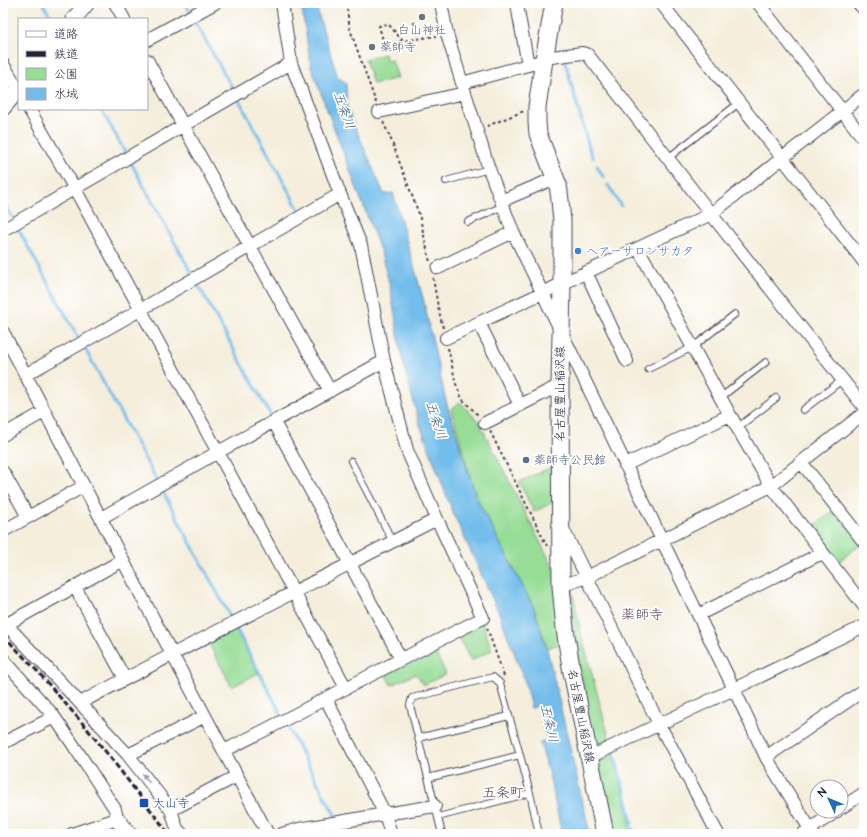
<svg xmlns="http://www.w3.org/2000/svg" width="867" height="837" font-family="'Architects Daughter','Klee One',sans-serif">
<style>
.green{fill:#97dd96;stroke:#5c8068}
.water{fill:#72bdeb;stroke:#4a7093}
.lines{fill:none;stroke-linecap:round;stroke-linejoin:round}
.stream{stroke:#72bdeb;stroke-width:3}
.service-casing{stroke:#424153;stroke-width:8}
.minor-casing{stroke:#424153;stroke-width:14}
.tertiary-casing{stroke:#424153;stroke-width:17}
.secondary-casing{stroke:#424153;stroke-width:19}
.path{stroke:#424153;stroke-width:2;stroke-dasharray:3 3;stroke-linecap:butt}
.service{stroke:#fff;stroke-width:6}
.minor{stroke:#fff;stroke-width:12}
.tertiary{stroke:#fff;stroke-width:15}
.secondary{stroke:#fff;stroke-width:17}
.rail{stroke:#22223b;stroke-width:3;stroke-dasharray:6 3;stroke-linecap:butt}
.oneway{fill:#9c9ca7}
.worship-dot{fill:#6b7280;stroke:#fff;stroke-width:1.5}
.shop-dot{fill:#3f7fe0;stroke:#fff;stroke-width:1.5}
.service-dot{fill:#5c6f8a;stroke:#fff;stroke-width:1.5}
.transit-dot{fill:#1a4fb4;stroke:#fff;stroke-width:1.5}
.labels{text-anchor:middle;stroke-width:3.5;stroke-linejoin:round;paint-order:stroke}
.worship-label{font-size:12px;fill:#5b616d;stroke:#fff}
.shop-label{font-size:12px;fill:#366cbe;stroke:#fff;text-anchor:start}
.street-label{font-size:12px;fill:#22223b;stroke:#fff}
.service-label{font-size:12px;fill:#4e5e75;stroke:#fff;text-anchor:start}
.transit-label{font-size:12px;fill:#164399;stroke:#fff;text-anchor:start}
.water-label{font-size:13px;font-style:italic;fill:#426081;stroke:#fff}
.quarter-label{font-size:14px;fill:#644a59;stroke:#fff}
</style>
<rect width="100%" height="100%" fill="#fff"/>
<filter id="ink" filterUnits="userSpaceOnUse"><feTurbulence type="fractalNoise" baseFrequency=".025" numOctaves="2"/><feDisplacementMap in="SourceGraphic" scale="8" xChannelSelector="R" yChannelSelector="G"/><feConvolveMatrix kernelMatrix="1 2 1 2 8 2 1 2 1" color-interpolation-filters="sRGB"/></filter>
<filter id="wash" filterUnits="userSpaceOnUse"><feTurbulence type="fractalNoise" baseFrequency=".012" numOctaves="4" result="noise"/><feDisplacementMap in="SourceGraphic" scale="16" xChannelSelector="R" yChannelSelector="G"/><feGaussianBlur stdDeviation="0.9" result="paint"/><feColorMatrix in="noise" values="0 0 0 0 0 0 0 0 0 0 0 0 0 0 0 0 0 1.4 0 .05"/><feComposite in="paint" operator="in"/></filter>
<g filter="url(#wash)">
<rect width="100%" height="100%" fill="#f5eedc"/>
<path class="green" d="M385 54 387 61 392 60 398 78 373 84 365 59Z
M460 402 479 422 555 571 563 643 547 648 534 608 476 497 451 409Z
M556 465 557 500 534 512 519 482Z
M834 510 861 544 838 562 812 528Z
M571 586 581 633 611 745 593 749 567 589Z
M482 622 492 650 471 661 457 635Z
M234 627 258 673 232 687 207 640Z
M433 648 446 674 424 685 416 674 391 685 385 673Z
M612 751 627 806 632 834H611L597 759Z"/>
<path class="water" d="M301 3H316L318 13 338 78 346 82 347 108 384 194 393 193 423 298 446 401 476 497 534 608 547 649 590 834H562L549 775 540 742 547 740 538 706 531 708 524 679 499 613 453 513 419 422 402 358 390 286 380 250 311 67Z"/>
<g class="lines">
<path class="stream" d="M43 3 52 19
M185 3 190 12
M194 20 234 91
M565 61 590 151 593 158
M239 100 299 210
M101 109 125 152
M130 161 192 274
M597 166 604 178
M608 185 621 206
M3 201 12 217
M17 227 79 339
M197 283 271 416
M84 347 157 481
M163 492 232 620
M236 628 282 716
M647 713 651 724
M286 724 336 817
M614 753 628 805 632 824
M633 829 634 834"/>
</g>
</g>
<g filter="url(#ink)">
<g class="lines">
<g class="service-casing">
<path id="service" d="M668 158 739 103
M446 181 489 169
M468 222 503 206
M648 369 693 347 735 314
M720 398 766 362
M803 410 842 380
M737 428 776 398
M351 461 393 542
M418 738 509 716
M520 755 530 793
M428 778 520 755 500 683 493 677 412 698 410 705 442 834
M438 817 530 793 539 834"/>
</g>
<g class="minor-casing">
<path id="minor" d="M115 3 124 19
M441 3 447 34 462 83 489 169 513 232 734 689 766 757 813 834
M517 3 519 16 528 65 544 60
M661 3 864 262
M758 3 864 139
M858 3 864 9
M147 40 215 3
M544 58 582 53 588 55 711 214 864 407
M147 60 330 391
M3 64 19 91
M462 83 528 65
M29 109 75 189 346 688
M379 112 465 93
M501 201 555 178
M3 230 291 63
M638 248 730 415 771 486 864 606
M438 268 513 232
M586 272 627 361
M479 323 520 405
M3 332 172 654 268 834
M446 338 711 214 864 94
M25 375 140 310 340 194
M274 422 401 659
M485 423 560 385
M3 435 44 412
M801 462 864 542
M625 465 730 415
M3 472 28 517
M101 518 218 452 384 361
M562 527 659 724 718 834
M3 531 84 486
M561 586 587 577 771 486 864 413
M75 587 125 679
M698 615 822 553
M3 621 80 703C198 640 318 580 437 519
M7 624 123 560
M3 659 53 715 72 743 115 809 117 819 72 834
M326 699 385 814 391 834
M80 703 128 755 171 810 177 829 182 834
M3 743 54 717
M224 751C311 707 396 661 483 618L437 519 407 450 384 361 361 245 340 194 291 63 282 3
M128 755 205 716
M590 757 734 689 864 626
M766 757 864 690
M841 808 864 793
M171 810 237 776
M804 833 837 811
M282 834 299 829 385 814 435 806"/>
</g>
<g class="tertiary-casing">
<path id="tertiary" d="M74 19 87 3
M3 108 19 89
M117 819 129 834"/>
</g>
<g class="secondary-casing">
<path id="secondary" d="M554 3 544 60 537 107V122L538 134 558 185 560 200 562 221V283L560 385 561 586 565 629 571 667 605 834"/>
</g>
<path class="path" d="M346 3 350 29 376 103
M414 22 416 30 434 27
M403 41 389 25 387 24 379 26 384 44 436 36
M383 122 390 137 419 214 430 262
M487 126 524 111
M433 278 438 307 443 328
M448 348 456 384 462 399 478 415
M490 431 547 546
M487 628 504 676"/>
<use href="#service" class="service"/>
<use href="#minor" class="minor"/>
<use href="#tertiary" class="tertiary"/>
<use href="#secondary" class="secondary"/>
<path class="rail" d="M3 635 39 673 84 725 110 757 169 834"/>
</g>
<defs><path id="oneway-solid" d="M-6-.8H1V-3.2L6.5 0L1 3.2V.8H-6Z"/></defs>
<use class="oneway" href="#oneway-solid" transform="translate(146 778) rotate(-128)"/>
</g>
<g class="worship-dot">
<circle cx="422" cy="17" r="4"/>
<circle cx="372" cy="47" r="4"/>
</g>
<circle class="shop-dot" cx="578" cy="251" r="4"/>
<circle class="service-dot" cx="526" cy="460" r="4"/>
<rect class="transit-dot" x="139" y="798" width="10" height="10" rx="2"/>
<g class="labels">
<g class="worship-label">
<text x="422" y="34">白山神社</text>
<text x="380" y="51" text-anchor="start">薬師寺</text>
</g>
<g class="shop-label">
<text x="586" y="255">ヘアーサロンサカタ</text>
</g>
<g class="street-label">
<text transform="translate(560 394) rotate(-90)" y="4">名古屋豊山稲沢線</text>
<text transform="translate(581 716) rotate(79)" y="4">名古屋豊山稲沢線</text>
</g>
<g class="service-label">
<text x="534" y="464">薬師寺公民館</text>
</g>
<g class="transit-label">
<text x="153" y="807">大山寺</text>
</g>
<g class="water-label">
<text transform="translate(345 110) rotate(70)" y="5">五条川</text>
<text transform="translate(437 420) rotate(72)" y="5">五条川</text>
<text transform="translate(550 723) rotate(77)" y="5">五条川</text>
</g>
<g class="quarter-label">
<text x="642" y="619">薬師寺</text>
<text x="503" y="797">五条町</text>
</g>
</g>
<rect width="867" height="837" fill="none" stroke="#fff" stroke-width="16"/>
<rect x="18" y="18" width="130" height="92" fill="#ffffff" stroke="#a7a7b1"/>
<rect x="26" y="31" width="20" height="6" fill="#ffffff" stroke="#a7a7b1"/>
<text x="54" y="38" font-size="12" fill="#22223b">道路</text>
<rect x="26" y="51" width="20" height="6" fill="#22223b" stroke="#a7a7b1"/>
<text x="54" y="58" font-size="12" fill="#22223b">鉄道</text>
<rect x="26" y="68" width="20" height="12" fill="#97dd96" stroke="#a7a7b1"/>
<text x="54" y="78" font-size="12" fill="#22223b">公園</text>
<rect x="26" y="88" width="20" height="12" fill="#72bdeb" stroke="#a7a7b1"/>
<text x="54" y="98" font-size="12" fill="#22223b">水域</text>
<g transform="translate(829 799) rotate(314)"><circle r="19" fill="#ffffff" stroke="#a7a7b1"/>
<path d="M0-3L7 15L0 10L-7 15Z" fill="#1f6fb2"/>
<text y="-6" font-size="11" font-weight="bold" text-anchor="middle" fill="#22223b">N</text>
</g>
</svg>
